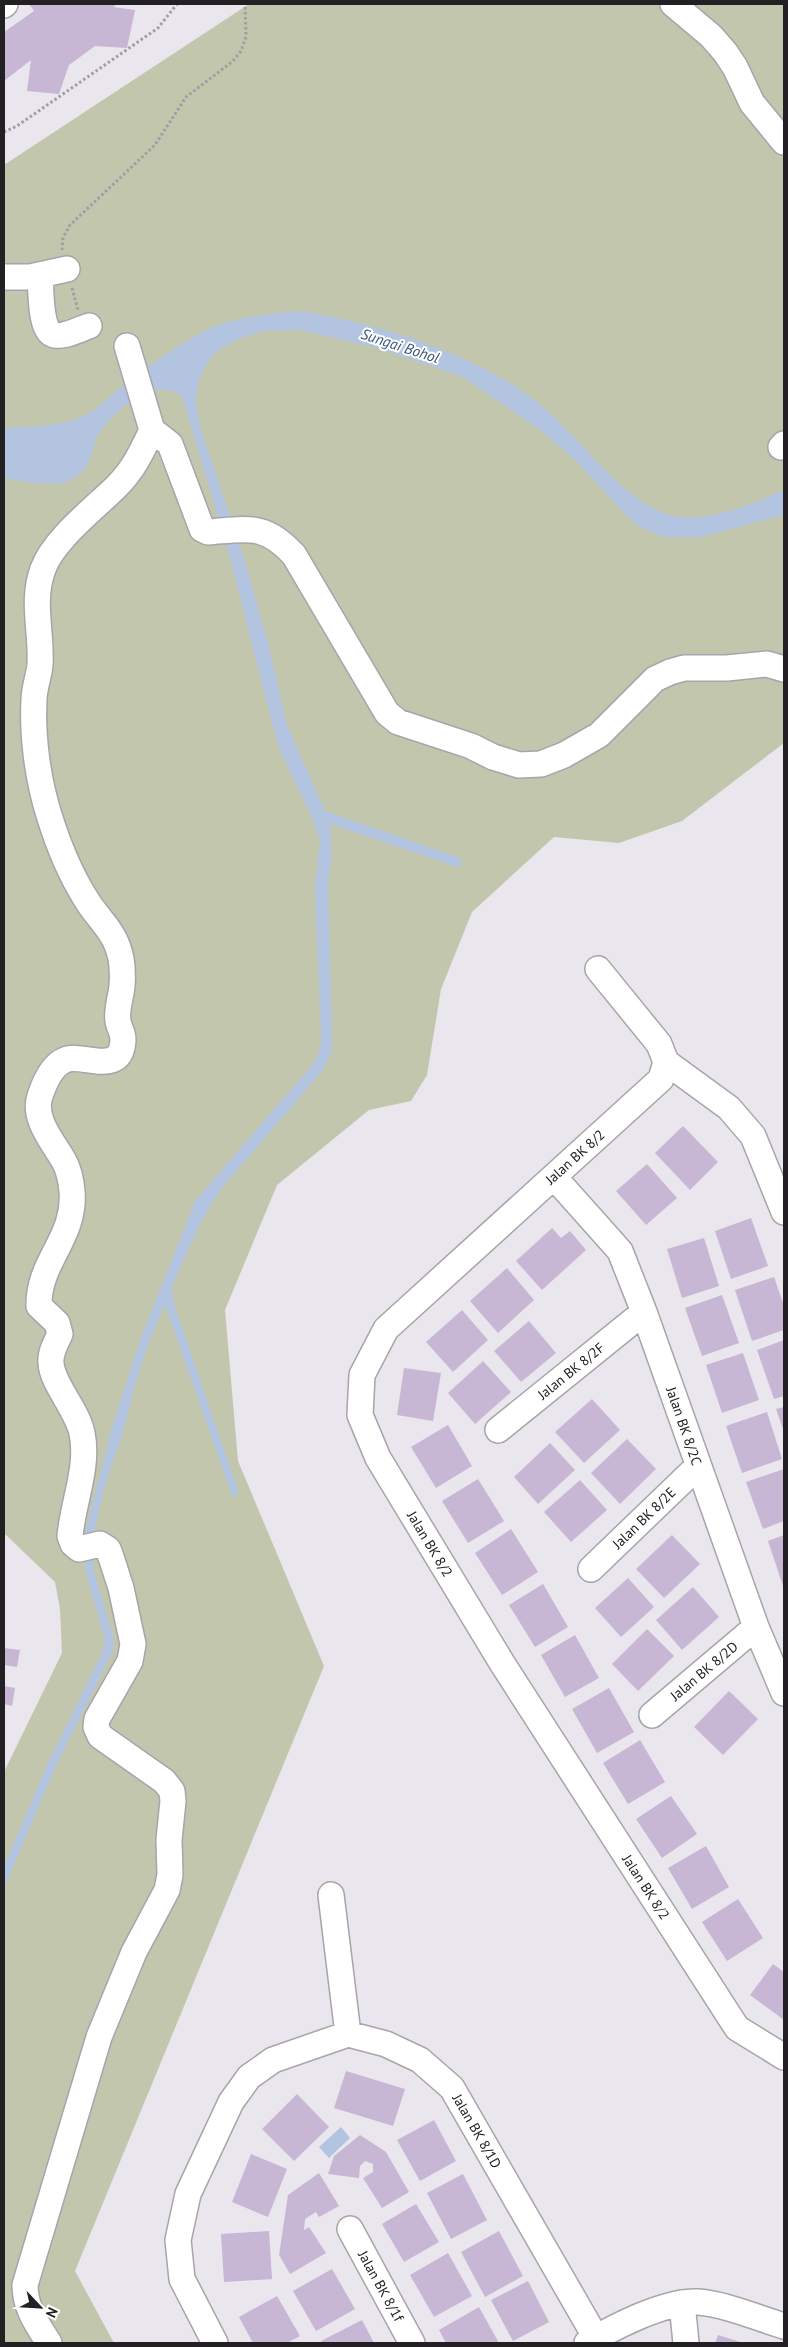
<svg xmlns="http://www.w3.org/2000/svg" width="788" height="2347" font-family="'PT Sans',sans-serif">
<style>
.green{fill:#c2c6ad}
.water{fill:#b3c4e0}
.building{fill:#c7b7d4}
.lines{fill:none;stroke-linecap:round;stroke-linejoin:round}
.minor-casing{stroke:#a8a4ab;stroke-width:28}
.path{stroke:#a09da3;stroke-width:3;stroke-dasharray:2.5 2.5;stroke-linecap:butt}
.minor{stroke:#fff;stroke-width:25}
.labels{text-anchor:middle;stroke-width:4;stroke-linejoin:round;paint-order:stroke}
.street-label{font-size:14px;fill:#222023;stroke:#fff}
.water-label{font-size:15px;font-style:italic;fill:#3a517a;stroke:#fff}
</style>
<rect width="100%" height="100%" fill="#e9e6ed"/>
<path class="green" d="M249 4H784V743L682 821 619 843 554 837 472 912 441 989 427 1075 411 1101 369 1110 277 1185 225 1310 238 1461 324 1666 75 2271 114 2343H4V1772L62 1653 60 1609 55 1582 6 1535H4V165Z"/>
<path class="water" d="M302 311C380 324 481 355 542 406 579 437 617 493 661 512 700 528 748 505 784 490V515L701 537H666L648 531 632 521 573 458 540 430 463 377 380 349 301 330 263 331 238 339 213 354 200 376 195 400 201 430 243 555 268 643 287 725 325 811 461 858V868L330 824 332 854 328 881 332 1037V1051L323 1070 221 1189 201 1222 172 1286 174 1304 239 1493 233 1498 165 1305 148 1344 135 1384 123 1433 105 1485 92 1541 94 1572 114 1640 113 1651 56 1766 4 1888V1866L49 1761 103 1651 105 1639 86 1574 83 1542 111 1431 140 1340 195 1201 314 1063 320 1050 321 1038 315 891 320 841 313 820 282 755 273 727 230 557 182 396C153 375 116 409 100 432 92 443 93 461 83 471 80 474 69 481 64 483 53 485 14 482 4 477V428C29 427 55 427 79 418 97 412 111 394 125 384 147 367 171 350 195 336 226 317 266 314 302 311Z
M341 2127 350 2138 329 2158 319 2147Z"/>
<path class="building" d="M29 4H118L113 7 135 10 127 48 95 46 69 65 59 94 27 91 31 60 4 81V32L34 11Z
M683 1126 718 1162 690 1190 655 1153Z
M647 1164 677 1198 646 1225 616 1191Z
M751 1218 768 1266 731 1279 715 1231Z
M552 1228 561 1238 570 1231 586 1250 542 1290 516 1261Z
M704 1238 719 1286 682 1298 667 1249Z
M507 1268 534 1300 498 1333 470 1301Z
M774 1277 784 1306V1330L752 1341 735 1290Z
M722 1295 739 1343 702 1356 685 1308Z
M462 1310 488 1340 453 1372 426 1342Z
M529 1321 556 1353 521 1382 494 1351Z
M784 1340V1396L774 1399 757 1350Z
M743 1353 759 1400 722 1413 706 1365Z
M483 1361 511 1392 475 1424 448 1393Z
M404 1368 441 1373 433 1421 397 1415Z
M592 1399 620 1430 584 1463 555 1432Z
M784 1407V1432L776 1409Z
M767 1412 782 1459 742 1473 726 1426Z
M448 1425 472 1466 436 1488 411 1447Z
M627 1439 656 1469 620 1504 591 1473Z
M550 1443 575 1470 538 1504 514 1477Z
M784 1469V1521L763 1529 746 1482Z
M478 1479 504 1521 468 1543 442 1501Z
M580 1480 607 1510 571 1542 544 1512Z
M511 1529 538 1572 502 1595 475 1553Z
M672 1535 700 1564 664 1598 636 1569Z
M784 1535V1589L768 1541Z
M628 1578 654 1607 621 1637 595 1608Z
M543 1584 568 1627 535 1647 509 1605Z
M693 1587 719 1617 682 1650 656 1620Z
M647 1629 674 1656 638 1691 612 1664Z
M575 1635 599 1678 565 1697 541 1655Z
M4 1648 20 1650 17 1667 4 1665Z
M4 1686 15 1688 12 1706 4 1704Z
M609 1688 634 1732 597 1753 572 1709Z
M729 1691 758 1719 723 1755 694 1727Z
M640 1740 665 1782 628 1804 603 1763Z
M671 1796 697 1834 662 1858 636 1819Z
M706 1846 729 1887 692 1909 668 1868Z
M738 1899 763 1938 727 1961 702 1922Z
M773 1964 784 1972V2020L750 1995Z
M346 2071 405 2089 393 2126 334 2108Z
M297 2094 329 2127 294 2161 262 2129Z
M434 2120 456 2161 420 2181 397 2140Z
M360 2135 386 2152 409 2192 382 2208 363 2178 373 2172V2164L365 2161 360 2166 359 2178 328 2174 334 2156Z
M251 2154 287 2169 268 2217 232 2202Z
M319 2173 339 2206 319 2217 316 2212 305 2219 304 2230 309 2227 326 2253 290 2274 279 2255 288 2195Z
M463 2174 487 2220 451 2239 427 2193Z
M416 2204 439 2242 404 2262 382 2224Z
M269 2231 272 2279 224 2282 221 2234Z
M499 2231 523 2276 485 2297 461 2252Z
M448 2253 472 2296 434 2317 410 2275Z
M332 2269 355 2309 316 2331 293 2291Z
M528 2281 549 2322 513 2341 491 2300Z
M277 2296 300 2336 287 2343H253L239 2317Z
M479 2307 499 2343H446L439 2330Z
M362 2320 374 2343H322L321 2341Z
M718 2335 744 2343H715Z"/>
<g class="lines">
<g class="minor-casing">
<path id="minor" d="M673 4 711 36 725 52 735 67 752 103 784 142
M4 5 5 4
M40 275C41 287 40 329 52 334 61 339 80 329 89 326
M4 277H30L67 269
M127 346 152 430 170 444 202 529 208 532C248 529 265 523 294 555L387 713 398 722 471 746 493 757 519 765 541 764 564 755 599 735 655 679 670 672 684 668H727L767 664 784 669
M781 447 784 444
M598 969 659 1044 666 1062
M666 1062 661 1079 386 1329 362 1375 360 1415 378 1458 502 1663 737 2028 784 2057
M666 1062 729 1108 753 1136 784 1212
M554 1177 620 1251 644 1312 756 1627 784 1693
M498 1430 644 1312
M591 1569 698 1466
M652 1715 756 1627
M331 1895 348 2034
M350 2229 412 2343
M682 2303 686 2343
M49 2343C37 2324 25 2308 25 2285L99 2037 134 1952 167 1890 170 1875 169 1840 173 1801 172 1791 164 1781 100 1736 96 1727 97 1719 130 1661 133 1644 121 1588 111 1557 108 1549 100 1544 79 1549 73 1544 70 1536C73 1502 89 1467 82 1433 77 1409 52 1384 51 1363 50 1352 56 1343 60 1334L57 1323 39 1306C38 1261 76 1238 72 1191 71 1180 69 1170 64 1161 54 1143 32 1119 40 1096 44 1084 52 1065 65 1060 82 1052 121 1078 123 1040 123 1032 119 1028 118 1021 116 1010 121 997 122 986 123 973 122 957 117 945 111 928 95 915 86 899 70 874 58 844 49 815 38 780 32 737 34 700 34 688 39 676 40 665 42 632 31 601 43 569 53 540 95 508 117 486 134 469 142 451 152 430
M215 2343 182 2279 178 2240 188 2194 231 2102 249 2077 273 2060 348 2034 386 2044 420 2060 452 2088 596 2338
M587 2343C614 2327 666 2300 698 2302 725 2304 758 2318 784 2326"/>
</g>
<path class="path" d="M4 132 17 126 158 28 177 4
M62 250 63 238 70 225 155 145 186 97 233 61 241 51 246 37 245 4
M72 288 78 310"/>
<use href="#minor" class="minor"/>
</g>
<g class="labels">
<g class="street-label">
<text transform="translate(575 1157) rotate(-42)" y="5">Jalan BK 8/2</text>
<text transform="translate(571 1371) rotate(-39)" y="5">Jalan BK 8/2F</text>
<text transform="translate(684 1426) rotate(71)" y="5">Jalan BK 8/2C</text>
<text transform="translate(644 1518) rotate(-44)" y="5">Jalan BK 8/2E</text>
<text transform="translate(430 1544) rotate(59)" y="5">Jalan BK 8/2</text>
<text transform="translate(704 1671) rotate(-40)" y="5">Jalan BK 8/2D</text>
<text transform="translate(646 1887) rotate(57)" y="5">Jalan BK 8/2</text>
<text transform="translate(477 2131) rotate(60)" y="5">Jalan BK 8/1D</text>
<text transform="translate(381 2286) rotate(61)" y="5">Jalan BK 8/1f</text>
</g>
<g class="water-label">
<text transform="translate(400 346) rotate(18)" y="5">Sungai Bohol</text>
</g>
</g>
<rect width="788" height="2347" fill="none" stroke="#222023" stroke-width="10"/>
<g transform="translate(40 2307) rotate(115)" stroke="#ffffff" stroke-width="4" paint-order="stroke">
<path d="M0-4L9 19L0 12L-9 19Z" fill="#222023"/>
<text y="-8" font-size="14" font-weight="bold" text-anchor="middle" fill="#222023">N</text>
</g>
</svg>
